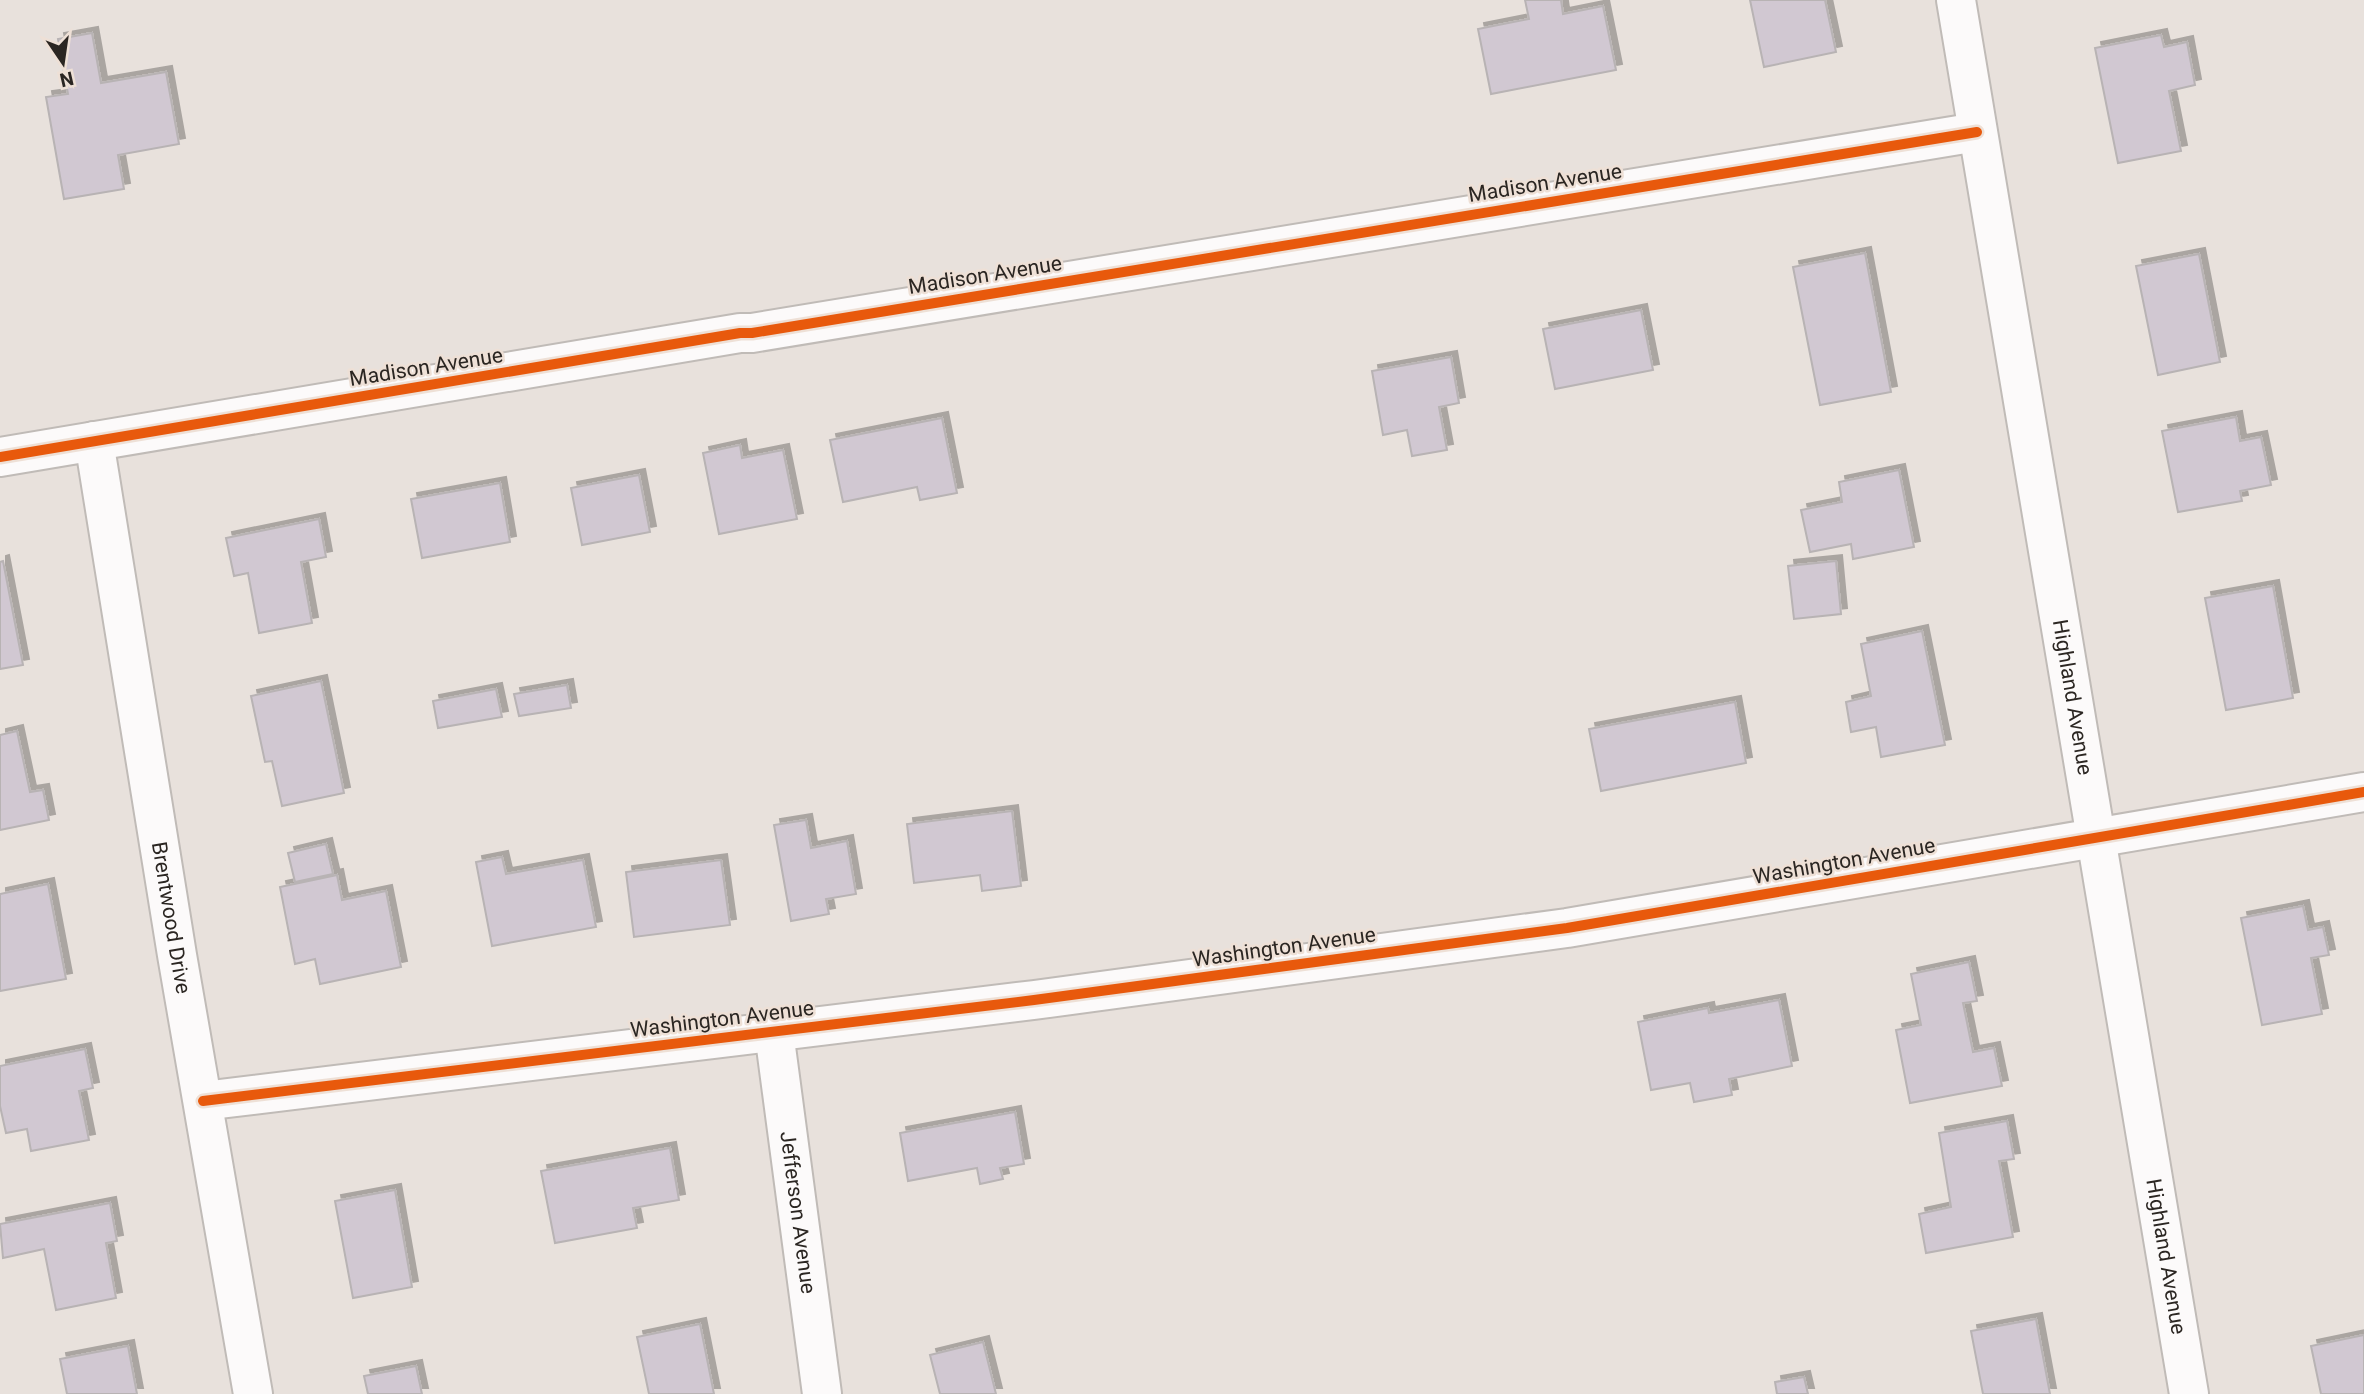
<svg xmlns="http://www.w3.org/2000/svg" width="2364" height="1394" font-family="Roboto,sans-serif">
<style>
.building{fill:#d1c8d2;stroke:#b8b3b4;stroke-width:2;filter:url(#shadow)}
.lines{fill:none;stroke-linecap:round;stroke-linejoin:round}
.minor-casing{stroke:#c0bbb7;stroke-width:42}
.minor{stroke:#fcfafa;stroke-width:38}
.cycleway-casing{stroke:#eee0d6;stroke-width:15}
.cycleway{stroke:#e8590c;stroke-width:10}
.labels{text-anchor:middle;stroke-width:5;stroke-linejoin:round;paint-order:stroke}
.street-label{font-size:21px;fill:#2b2622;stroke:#eee0d6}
</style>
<defs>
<filter id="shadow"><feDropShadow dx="6" dy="-6" stdDeviation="0" flood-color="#0004"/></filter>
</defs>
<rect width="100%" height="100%" fill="#e8e1dc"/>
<path class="building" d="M1525 0H1561L1563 14 1603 6 1616 70 1491 94 1478 29 1529 19Z
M1750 0H1825L1836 52 1764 67Z
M92 33 101 83 166 72 179 144 118 155 124 189 64 199 46 97 68 94 58 39Z
M2161 35 2164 47 2187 42 2195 85 2169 91 2181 151 2118 163 2095 48Z
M1865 253 1891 392 1820 405 1793 267Z
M2199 254 2220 362 2158 375 2136 266Z
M1641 310 1653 370 1555 389 1543 329Z
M1451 357 1459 403 1439 407 1447 450 1412 456 1407 430 1383 435 1372 371Z
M2236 417 2240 441 2261 437 2271 485 2240 491 2242 501 2178 512 2162 431Z
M942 418 957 493 920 500 917 487 843 502 830 440Z
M740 445 742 458 783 450 797 519 719 534 703 453Z
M1899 470 1914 547 1853 559 1851 544 1810 552 1801 510 1842 502 1839 482Z
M639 475 650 532 582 545 571 488Z
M500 483 510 542 422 558 411 499Z
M319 519 326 557 301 562 312 623 259 633 248 573 234 576 226 538Z
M3 561 23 665 0 669V562Z
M1836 561 1841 614 1794 619 1788 566Z
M2273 586 2293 698 2226 710 2205 598Z
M1922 631 1945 745 1881 757 1876 727 1851 732 1846 702 1871 696 1861 644Z
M321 681 344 793 282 806 272 761 265 762 251 696Z
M567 685 571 708 519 716 514 694Z
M496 689 502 717 438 728 433 701Z
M1735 702 1746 763 1601 791 1589 729Z
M17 731 30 792 43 790 49 820 0 830V735Z
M1012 811 1021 886 982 891 980 875 914 883 907 824Z
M806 820 811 848 847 841 856 894 826 899 829 914 791 921 774 825Z
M326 844 333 874 295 882 288 853Z
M502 857 506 874 583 860 596 927 492 946 476 862Z
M721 860 730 925 634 937 626 872Z
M337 875 342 900 386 891 401 967 320 984 315 959 295 964 280 887Z
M48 884 66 979 0 991V894Z
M2303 906 2308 930 2323 927 2329 955 2311 958 2322 1014 2262 1025 2241 918Z
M1969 962 1977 1001 1963 1003 1973 1052 1994 1048 2002 1086 1910 1103 1896 1030 1921 1025 1911 974Z
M1779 1000 1792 1066 1729 1079 1732 1095 1694 1102 1690 1083 1651 1090 1638 1022 1708 1008 1709 1013Z
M85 1049 93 1088 79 1091 89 1140 31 1151 27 1129 6 1133 0 1106V1066Z
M1015 1112 1024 1164 1000 1168 1003 1179 980 1184 977 1168 908 1181 900 1133Z
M2007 1121 2014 1159 1999 1161 2013 1237 1926 1253 1919 1214 1951 1207 1939 1133Z
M670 1148 679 1200 633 1208 637 1228 555 1243 541 1171Z
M395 1190 412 1287 353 1298 335 1201Z
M110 1203 117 1241 106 1243 116 1298 56 1310 44 1249 3 1258 0 1224Z
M2036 1319 2050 1394H1983L1971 1331Z
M700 1324 714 1394H649L637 1337Z
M2364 1335V1394H2321L2311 1346Z
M983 1342 996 1394H940L930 1355Z
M128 1346 137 1394H67L60 1359Z
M416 1366 422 1394H368L364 1376Z
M1804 1377 1808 1394H1777L1775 1382Z"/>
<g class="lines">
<g class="minor-casing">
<g id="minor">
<path id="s1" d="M1956 0 2189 1394"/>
<path id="s2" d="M94 441 177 955 253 1394"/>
<path d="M0 457 740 333H752L1977 132"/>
<path id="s3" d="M774 1032 822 1394"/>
<path d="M203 1101 1034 1000 1567 928 2364 792"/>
</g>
</g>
<use href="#minor" class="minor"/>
<g class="cycleway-casing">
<path id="cycleway" d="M0 457 740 333H752L1977 132
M203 1101 1034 1000 1567 928 2364 792"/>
</g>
<use href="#cycleway" class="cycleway"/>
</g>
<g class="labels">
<g class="street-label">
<text transform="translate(1545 183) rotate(-9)" y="7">Madison Avenue</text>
<text transform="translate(985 275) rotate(-9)" y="7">Madison Avenue</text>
<text transform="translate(426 367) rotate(-9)" y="7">Madison Avenue</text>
<text dy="7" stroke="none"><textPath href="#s1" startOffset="707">Highland Avenue</textPath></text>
<text transform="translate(1844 861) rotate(-10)" y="7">Washington Avenue</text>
<text dy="7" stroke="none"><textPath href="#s2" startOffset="483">Brentwood Drive</textPath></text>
<text transform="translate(1284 947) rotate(-8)" y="7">Washington Avenue</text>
<text transform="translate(722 1019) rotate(-7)" y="7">Washington Avenue</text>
<text dy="7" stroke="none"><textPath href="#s3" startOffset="182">Jefferson Avenue</textPath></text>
<text dy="7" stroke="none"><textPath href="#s1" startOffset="1274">Highland Avenue</textPath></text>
</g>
</g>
<g transform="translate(63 63) rotate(167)" stroke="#eee0d6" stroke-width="5" paint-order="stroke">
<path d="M0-5L12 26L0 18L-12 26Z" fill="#2b2622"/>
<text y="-10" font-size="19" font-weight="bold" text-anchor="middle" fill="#2b2622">N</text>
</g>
</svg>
